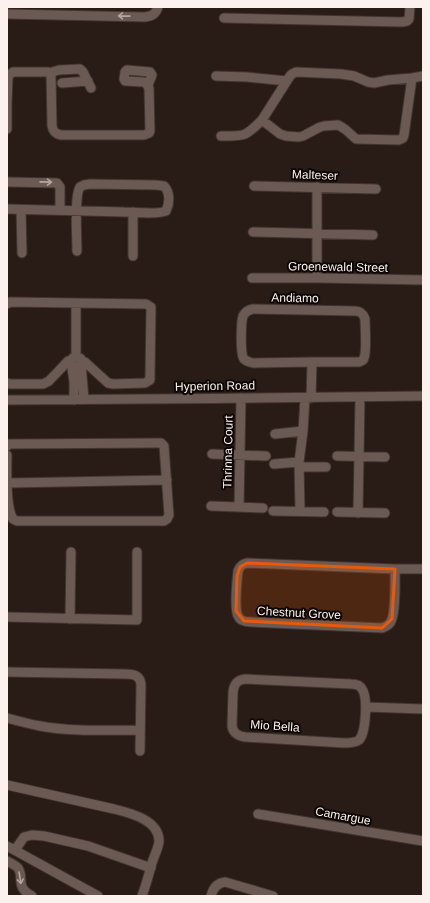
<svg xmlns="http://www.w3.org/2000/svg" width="430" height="903" font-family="Arial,sans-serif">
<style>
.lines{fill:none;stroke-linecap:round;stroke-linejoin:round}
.minor-casing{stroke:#413532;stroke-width:11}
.minor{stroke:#6b5a53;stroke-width:9}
.oneway{stroke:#b4a6a0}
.marked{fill:#e8590c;fill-opacity:0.2;stroke:#e8590c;stroke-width:3;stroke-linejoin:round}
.labels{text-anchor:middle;stroke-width:4;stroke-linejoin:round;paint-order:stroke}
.street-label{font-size:12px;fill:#fcf1ed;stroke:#0d0705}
</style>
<rect width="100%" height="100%" fill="#291b15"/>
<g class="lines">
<g class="minor-casing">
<path id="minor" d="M7 14 145 17C152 16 156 14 158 7
M224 18 402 22 407 21 409 19 410 7
M49 73 59 70 80 69 83 72 91 88
M216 76 247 77 287 81
M412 78 388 80 374 83 368 82 354 76 341 74 296 72 292 74 290 76 262 120 280 134 286 136 299 137 303 136 320 127 324 126 338 125 340 126 346 130 356 139 399 140 403 138 404 135 412 78 423 76
M62 83 88 81
M7 103 8 78 9 75 13 72H48L50 74 51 76 52 126C53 132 56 134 61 135H144L149 133 150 131 149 88 146 83 143 82 125 81 124 79 125 72 127 70 150 72 152 75 148 85
M7 129V103
M221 136C245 136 245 137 262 120
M7 182 57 183 60 187V210
M254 186 376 189
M7 209C46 210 85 211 124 212 135 212 157 215 166 211 170 203 170 192 164 186L156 185 90 184 84 185 80 187C74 196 77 239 77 251
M21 210 22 253
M133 212V256
M253 232 373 235
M252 278H317L423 280
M317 278V187
M76 303V357
M7 304 10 302 146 304 151 307 150 377V380L145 383 113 384 108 383 85 362 81 361
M81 364 84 399
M72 365 75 367 79 366 81 364V359C77 355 73 356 71 361L74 382V400
M7 383 10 384H43L49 381 68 361 71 360
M311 398 312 362H359C363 360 363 361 364 358 367 351 365 327 365 319 363 313 360 311 355 311L253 309C248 310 245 312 243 316 241 322 240 354 244 359 246 361 249 362 253 363L312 362
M7 400C146 399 284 398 423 396
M275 434 303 431
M7 446 9 444H12L158 443H161L164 446 169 515 167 519 164 521H17L13 519C5 507 7 471 7 455
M212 454 266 456
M337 456 385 457
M274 464 299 462
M299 467H326
M8 483 167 480
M211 506 263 508
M239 507 241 398
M273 511 324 512
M300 511 299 462 303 431 305 398
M337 512 385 513
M358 513 360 397
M395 569C395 580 396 616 390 623 388 626 385 627 382 628L251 622C246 622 240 621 238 616 234 609 237 579 238 571 240 566 242 564 247 563L395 569H423
M7 617 137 620V552
M70 619 71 552
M7 672 125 674C133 674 140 675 141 684L140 751
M245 679 351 684C356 684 360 685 362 689 368 697 366 733 359 740 355 743 349 743 344 743L245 737C239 736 233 734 232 726L233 692C234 684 237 680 245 679Z
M366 707 423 709
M7 718C18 721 29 724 40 726 73 732 107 730 140 730
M7 785 114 809C130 813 160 820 159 842 158 849 154 856 152 863 149 874 146 885 142 896
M258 814 423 841
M7 846 98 896
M15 850 24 837 32 835 44 836 88 846 151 868
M7 861C11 863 15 865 18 868 25 878 14 886 32 896
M211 896C213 888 217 883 225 882L273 896"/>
</g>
<use href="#minor" class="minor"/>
</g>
<defs><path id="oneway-shaft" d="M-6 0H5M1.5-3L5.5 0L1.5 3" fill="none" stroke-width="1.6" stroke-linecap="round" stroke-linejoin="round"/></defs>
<g class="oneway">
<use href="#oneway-shaft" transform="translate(124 16) rotate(-179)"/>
<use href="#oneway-shaft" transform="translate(46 182) rotate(1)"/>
<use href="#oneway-shaft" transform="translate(20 878) rotate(81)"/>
</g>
<path class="marked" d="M247 563 395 569 392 619 382 628 244 621 236 611 237 576 240 567Z"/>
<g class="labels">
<g class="street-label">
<text transform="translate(315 175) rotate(2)" y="4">Malteser</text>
<text transform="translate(338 267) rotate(1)" y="4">Groenewald Street</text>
<text transform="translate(295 298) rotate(1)" y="4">Andiamo</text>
<text transform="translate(215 386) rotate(-1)" y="4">Hyperion Road</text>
<text transform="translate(228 452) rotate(-89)" y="4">Thrinna Court</text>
<text transform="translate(299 613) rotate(3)" y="4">Chestnut Grove</text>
<text transform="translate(275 726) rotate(4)" y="4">Mio Bella</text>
<text transform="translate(343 816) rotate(10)" y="4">Camargue</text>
</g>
</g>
<rect width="430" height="903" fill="none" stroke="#fcf1ed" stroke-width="16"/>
</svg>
